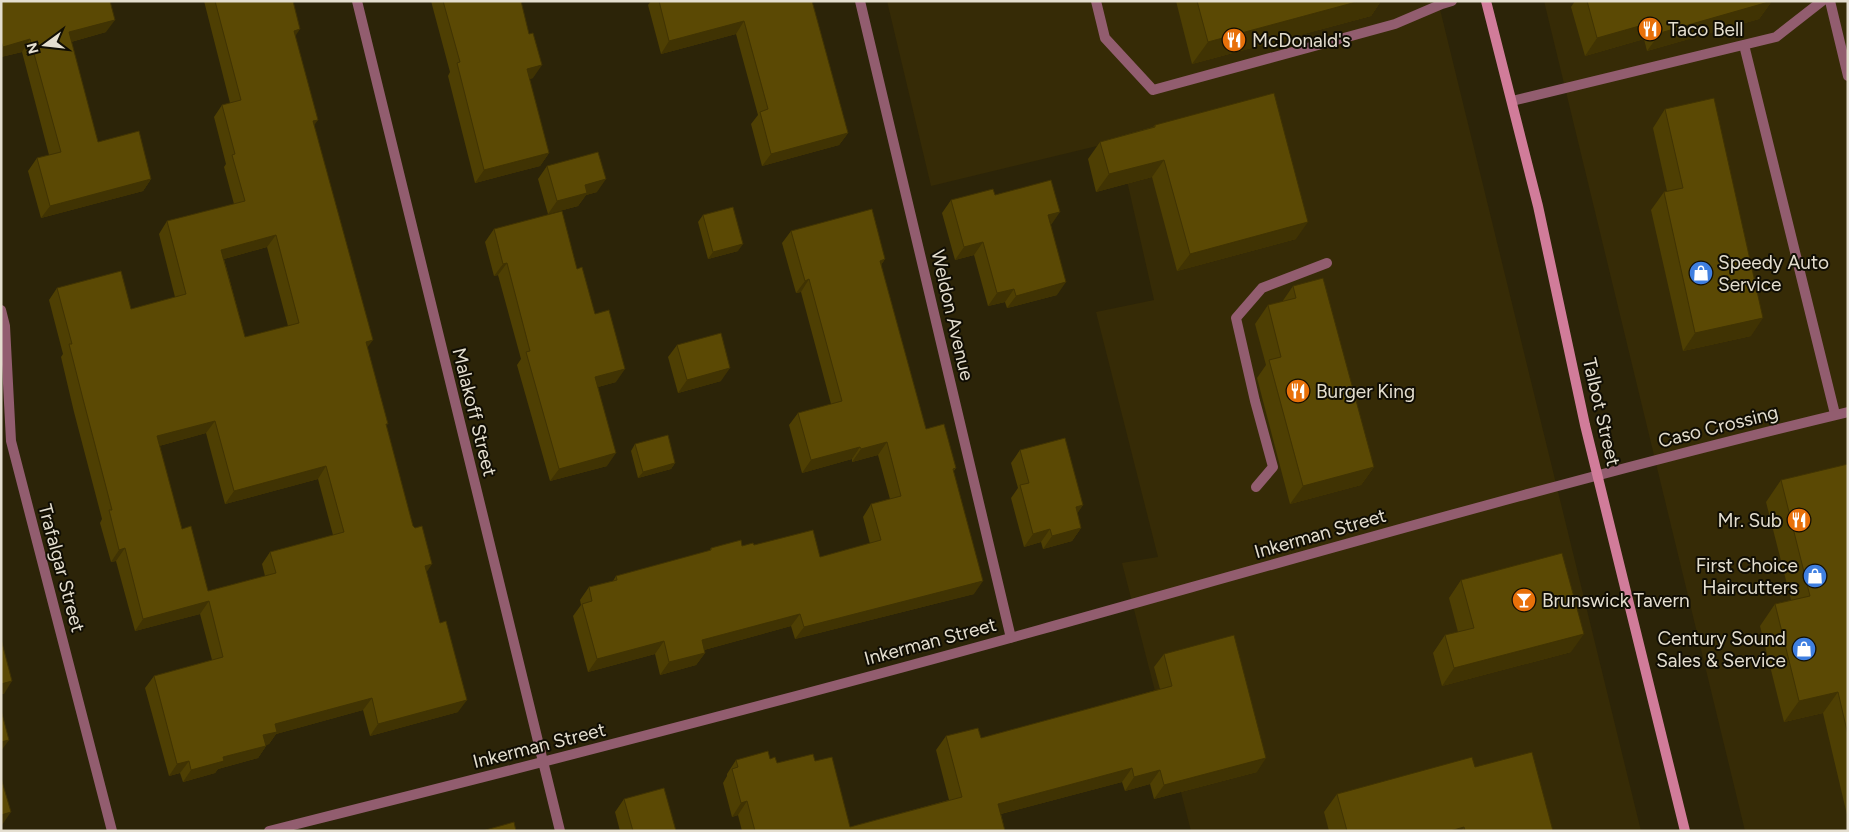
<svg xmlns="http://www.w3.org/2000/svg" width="1849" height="832" font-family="Figtree,sans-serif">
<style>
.built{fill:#362b06}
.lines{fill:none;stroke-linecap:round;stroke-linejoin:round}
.lane{stroke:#925d6f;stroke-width:10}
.street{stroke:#925d6f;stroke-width:10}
.secondary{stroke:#d17c9a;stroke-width:10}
.wall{fill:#4e3f03;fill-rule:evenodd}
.shaded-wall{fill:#403303}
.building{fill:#5b4904;stroke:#403303;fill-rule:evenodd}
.labels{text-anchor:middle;stroke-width:4;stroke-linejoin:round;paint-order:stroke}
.poi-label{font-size:19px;fill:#e4decf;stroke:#110e04;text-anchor:start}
.street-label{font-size:19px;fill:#e4decf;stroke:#110e04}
</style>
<rect width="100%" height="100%" fill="#2c2408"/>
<path class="built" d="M887 1H1438L1641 831H1191L1122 563 1158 557 1096 312 1154 300 1118 141 931 186Z
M1544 1H1848V831H1745Z"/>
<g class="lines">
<path class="lane" d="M1096 1 1105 38 1153 90 1395 24 1442 4 1452 1
M1830 1 1848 76
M1744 45 1835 414
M1512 101 1776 37 1822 1
M1256 487 1273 467 1255 401 1236 318 1262 288 1327 263"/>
<path class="street" d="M357 1 560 831
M860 1 1011 638
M1 310 5 326 11 441 112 831
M269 831C526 767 784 701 1039 630 1308 555 1576 477 1848 412"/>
<path class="secondary" d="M1486 1 1538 206 1585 425 1685 831"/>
</g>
<path class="wall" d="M1 1 106 32 71 42 98 142 151 179 143 191 41 218 28 171 37 158 49 155 22 52 1 57Z
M204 1H293L295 36 314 126 386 426 413 526 426 572 458 712 370 736 363 710 276 734 269 744 266 745V746L258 758 218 769 215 773 183 782 180 773 169 776 145 688 154 676 212 660 200 614 135 631 116 561 111 562 100 523 102 519 74 412 61 357 63 354 49 300 57 288 131 309 175 297 159 234 167 221 234 204 224 167 226 164 214 117 222 105 230 103ZM267 247 288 326 245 337 224 259ZM206 433 225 504 318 479 333 535 270 552 262 564 265 576 208 591 182 529 159 446Z
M431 1H521L533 78 529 79 549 153 540 166 475 183 448 76 450 72Z
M651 1H812L848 133 839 145 762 166 751 124 758 115 736 34 661 54 648 5Z
M1176 1H1381L1371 16 1192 64Z
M1575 1H1772L1759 19 1647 51 1644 39 1585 56 1571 7Z
M1665 109 1751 336 1683 351 1651 210 1664 192 1667 191 1653 128Z
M1155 125 1296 239 1177 271 1152 177 1096 192 1088 159 1100 142 1153 127Z
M547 166 597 192 586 195 578 206 548 214 538 179Z
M995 195 1051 225 1057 295 1007 308 1005 302 988 306 974 255 955 260 942 213 951 200Z
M703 215 738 251 708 259 698 222Z
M494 229 577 269 595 314 616 382 598 387 607 466 550 481 517 365 521 359 498 275 494 276 485 242Z
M791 231 885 259 881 265 926 429 956 468 953 472 974 594 795 639 791 626 704 650 705 653 696 665 660 675 655 654 588 672 573 616 581 605 580 600 589 587 613 581 616 576 709 551 711 548 754 545 820 557 870 544 863 517 871 504 890 499 878 455 852 462V459L802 473 789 425 798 413 831 404 801 292 796 293 782 243Z
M1293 286 1374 467 1361 485 1290 504 1257 378 1266 365 1255 324 1268 305 1282 302Z
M677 345 721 381 678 393 668 357Z
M635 444 675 463 671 469 638 478 631 451Z
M1020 450 1083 505 1077 513 1081 528 1072 541 1043 549 1041 542 1024 547 1011 498 1018 488 1011 463Z
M1848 464V819L1823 713 1784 722 1760 626 1775 604 1791 600 1766 502 1781 480Z
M1461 580 1571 652 1442 686 1433 653 1445 635 1458 632 1449 598Z
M1164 654 1257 772 1154 799 1150 784 1125 791 1122 782 1001 814 1005 831H742L738 815 732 817 723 783 727 776V774L736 760 770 759 777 763 815 761 850 827 949 800 936 750 946 736 981 738 1160 689 1154 667Z
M1475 767 1553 831H1329L1324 812 1337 794Z
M624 799 676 831H620L615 812Z"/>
<path class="shaded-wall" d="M1360 1H1381L1371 16 1192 64 1208 42Z
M1772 1 1759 19 1647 51 1660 33Z
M115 20 106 32 60 45 69 32Z
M744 21 736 34 661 54 669 41Z
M1657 21 1644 39 1585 56 1597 38Z
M300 29 292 41 294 31Z
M30 39 22 52 1 57V49L3 47Z
M542 65 533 78 518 82 527 69Z
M318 120 309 132 313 121Z
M848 133 839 145 762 166 771 154Z
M549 153 540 166 475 183 484 170Z
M1164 160 1152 177 1096 192 1109 174Z
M151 179 143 191 41 218 50 206Z
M606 179 597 192 586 195 578 206 548 214 557 201 585 185Z
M1060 212 1051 225 1048 215Z
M1308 222 1296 239 1177 271 1190 254Z
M276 235 267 247 213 262 221 250Z
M983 242 974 255 955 260 964 247Z
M743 244 738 251 708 259 713 252Z
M885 259 876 272 880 261Z
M507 263 498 275 494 276 503 264Z
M809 279 801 292 796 293 805 281Z
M1066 282 1057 295 1007 308 1016 296Z
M1014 289 1005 302 988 306 997 293Z
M1763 318 1751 336 1683 351 1695 333Z
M373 340 364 352 366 342Z
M730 368 721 381 678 393 687 380Z
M625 369 616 382 587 390 595 377Z
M215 421 206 433 148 449 157 436Z
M887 442 878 455 852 462 861 449Z
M860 447 852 459 802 473 811 460Z
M616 453 607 466 550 481 559 469Z
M675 463 671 469 638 478 643 472Z
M326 466 318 479 225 504 234 491Z
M1374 467 1361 485 1290 504 1303 486Z
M1083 505 1074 518 1076 507Z
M1081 528 1072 541 1043 549 1052 536Z
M1050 529 1041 542 1024 547 1033 534Z
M125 548 116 561 111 562 119 550Z
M432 564 424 576 425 566Z
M983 581 974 594 795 639 804 627Z
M209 601 200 614 135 631 143 619Z
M800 614 791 626 693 653 702 640Z
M1584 634 1571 652 1442 686 1454 668Z
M664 641 655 654 588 672 597 659Z
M705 653 696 665 660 675 669 662Z
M12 681 4 694H1V684Z
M1838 692 1823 713 1784 722 1799 701Z
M372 698 363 710 276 734 269 744 255 748 263 735 275 724Z
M467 700 458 712 370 736 378 724Z
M9 740 1 751V742Z
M266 746 258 758 218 769 215 773 183 782 191 770 223 757Z
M1266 758 1257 772 1154 799 1164 785Z
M189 761 180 773 169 776 177 764Z
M1132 768 1122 782 989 817 998 804Z
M1160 770 1150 784 1125 791 1134 777Z
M747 801 738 815 732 817 741 803Z
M11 812 2 825H1V815Z
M1464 827 1461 831H1450Z"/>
<path class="building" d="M1 1H110L115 20 69 32 98 142 139 131 151 179 50 206 37 158 61 152 30 39 3 47 1 41Z
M215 1H293L300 29 294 31 318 120 313 121 373 340 366 342 388 424H386L413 526 415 528 422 526 432 564 425 566 440 623 446 621 467 700 378 724 372 698 275 724 277 732 263 735 266 746 223 757 224 761 191 770 189 761 177 764 154 676 223 657 209 601 143 619 125 548 119 550 109 510H112L83 399 69 344H72L57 288 121 271 131 309 186 294 167 221 245 201 232 155 235 154 222 105 241 100ZM276 235 299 323 245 337 221 250ZM215 421 234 491 326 466 344 532 270 552 276 573 208 591 191 526 182 529 157 436Z
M443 1H521L529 34 533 33 542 65 527 69 549 153 484 170 457 63 460 62Z
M659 1H812L848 133 771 154 760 112 768 109 744 21 669 41Z
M1197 1H1360L1208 42Z
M1587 1H1772L1660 33 1657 21 1597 38Z
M1274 93 1308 222 1190 254 1164 160 1109 174 1100 142 1155 127V125Z
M1714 98 1763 318 1695 333 1664 192 1683 188 1665 109Z
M598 152 606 179 585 185 587 193 557 201 547 166Z
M1051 180 1060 212 1048 215 1066 282 1016 296 1014 289 997 293 983 242 964 247 951 200 993 189 995 195Z
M733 207 743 244 713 252 703 215Z
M872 209 885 259 880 261 926 429 944 424 956 468 953 469 983 581 804 627 800 614 702 640 705 653 669 662 664 641 597 659 582 604 592 601 589 587 617 580 616 576 711 550V548L741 540 742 546 753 543 754 545 813 530 820 557 881 540 871 504 901 496 887 442 861 449 860 447 811 460 798 413 842 401 809 279 805 281 791 231Z
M562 211 577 269 582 267 595 314 609 310 625 369 595 377 616 453 559 469 526 352 530 351 507 263 503 264 494 229Z
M1323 278 1374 467 1303 486 1269 360 1281 357 1268 305 1296 298 1293 286Z
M721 333 730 368 687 380 677 345Z
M668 435 675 463 643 472 635 444Z
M1065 438 1083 505 1076 507 1081 528 1052 536 1050 529 1033 534 1020 485 1029 483 1020 450Z
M1848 464V735L1838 692 1799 701 1775 604 1810 596 1781 480Z
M1562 553 1584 634 1454 668 1445 635 1474 628 1461 580Z
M1234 635 1266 758 1164 785 1160 770 1134 777 1132 768 998 804 1005 831H755L747 801 741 803 732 769 738 767 736 760 768 751 770 759 775 757 777 763 813 754 815 761 832 757 850 827 962 797 946 736 978 728 981 738 1172 686 1164 654Z
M1 639 12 681 1 684Z
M1 710 9 740 1 742Z
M1532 752 1553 831H1465L1464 827 1450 831H1347L1337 794 1472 757 1475 767Z
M1 778 11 812 1 815Z
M664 788 676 831H633L624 799Z
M514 822 516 831H482Z"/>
<defs>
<g id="restaurant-disc" transform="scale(1.25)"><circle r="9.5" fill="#e8710a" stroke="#110e04"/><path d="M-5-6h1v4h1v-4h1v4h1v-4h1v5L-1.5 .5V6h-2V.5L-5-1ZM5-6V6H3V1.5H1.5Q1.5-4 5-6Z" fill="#fff"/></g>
<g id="shop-disc" transform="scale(1.25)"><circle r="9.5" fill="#3f7fe0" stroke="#110e04"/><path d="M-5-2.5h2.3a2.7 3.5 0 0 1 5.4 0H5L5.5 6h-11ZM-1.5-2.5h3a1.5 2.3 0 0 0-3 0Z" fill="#fff"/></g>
<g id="bar-disc" transform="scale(1.25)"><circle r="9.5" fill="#e8710a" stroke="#110e04"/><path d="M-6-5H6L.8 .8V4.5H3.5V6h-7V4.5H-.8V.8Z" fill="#fff"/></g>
</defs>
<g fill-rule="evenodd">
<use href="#restaurant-disc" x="1650" y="29"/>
<use href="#restaurant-disc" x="1234" y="40"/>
<use href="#shop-disc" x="1701" y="273"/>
<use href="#restaurant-disc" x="1298" y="391"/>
<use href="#restaurant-disc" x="1799" y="520"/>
<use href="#shop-disc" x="1815" y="576"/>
<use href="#bar-disc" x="1524" y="600"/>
<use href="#shop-disc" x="1804" y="649"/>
</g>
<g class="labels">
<g class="poi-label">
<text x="1668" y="36">Taco Bell</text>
<text x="1252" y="47">McDonald's</text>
<text x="1718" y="269">Speedy Auto<tspan x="1718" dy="22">Service</tspan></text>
<text x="1316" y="398">Burger King</text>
<text x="1782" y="527" text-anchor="end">Mr. Sub</text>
<text x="1798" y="572" text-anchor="end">First Choice<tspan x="1798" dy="22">Haircutters</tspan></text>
<text x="1542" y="607">Brunswick Tavern</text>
<text x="1786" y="645" text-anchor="end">Century Sound<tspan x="1786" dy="22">Sales &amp; Service</tspan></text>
</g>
<g class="street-label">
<text transform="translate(953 315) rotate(77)" y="7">Weldon Avenue</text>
<text transform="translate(475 412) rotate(76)" y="7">Malakoff Street</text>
<text transform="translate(1602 412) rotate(77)" y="7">Talbot Street</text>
<text transform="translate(1718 426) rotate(-14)" y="7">Caso Crossing</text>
<text transform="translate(1320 533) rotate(-16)" y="7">Inkerman Street</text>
<text transform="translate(62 568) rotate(75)" y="7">Trafalgar Street</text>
<text transform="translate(930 641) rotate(-15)" y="7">Inkerman Street</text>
<text transform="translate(539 745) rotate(-14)" y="7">Inkerman Street</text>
</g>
</g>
<rect width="1849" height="832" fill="none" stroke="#e4decf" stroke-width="5"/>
<g transform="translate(45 45) rotate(255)" stroke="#110e04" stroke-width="4" paint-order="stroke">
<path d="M0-4L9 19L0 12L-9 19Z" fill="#e4decf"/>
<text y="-8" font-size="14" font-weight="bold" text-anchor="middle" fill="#e4decf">N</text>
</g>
</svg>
